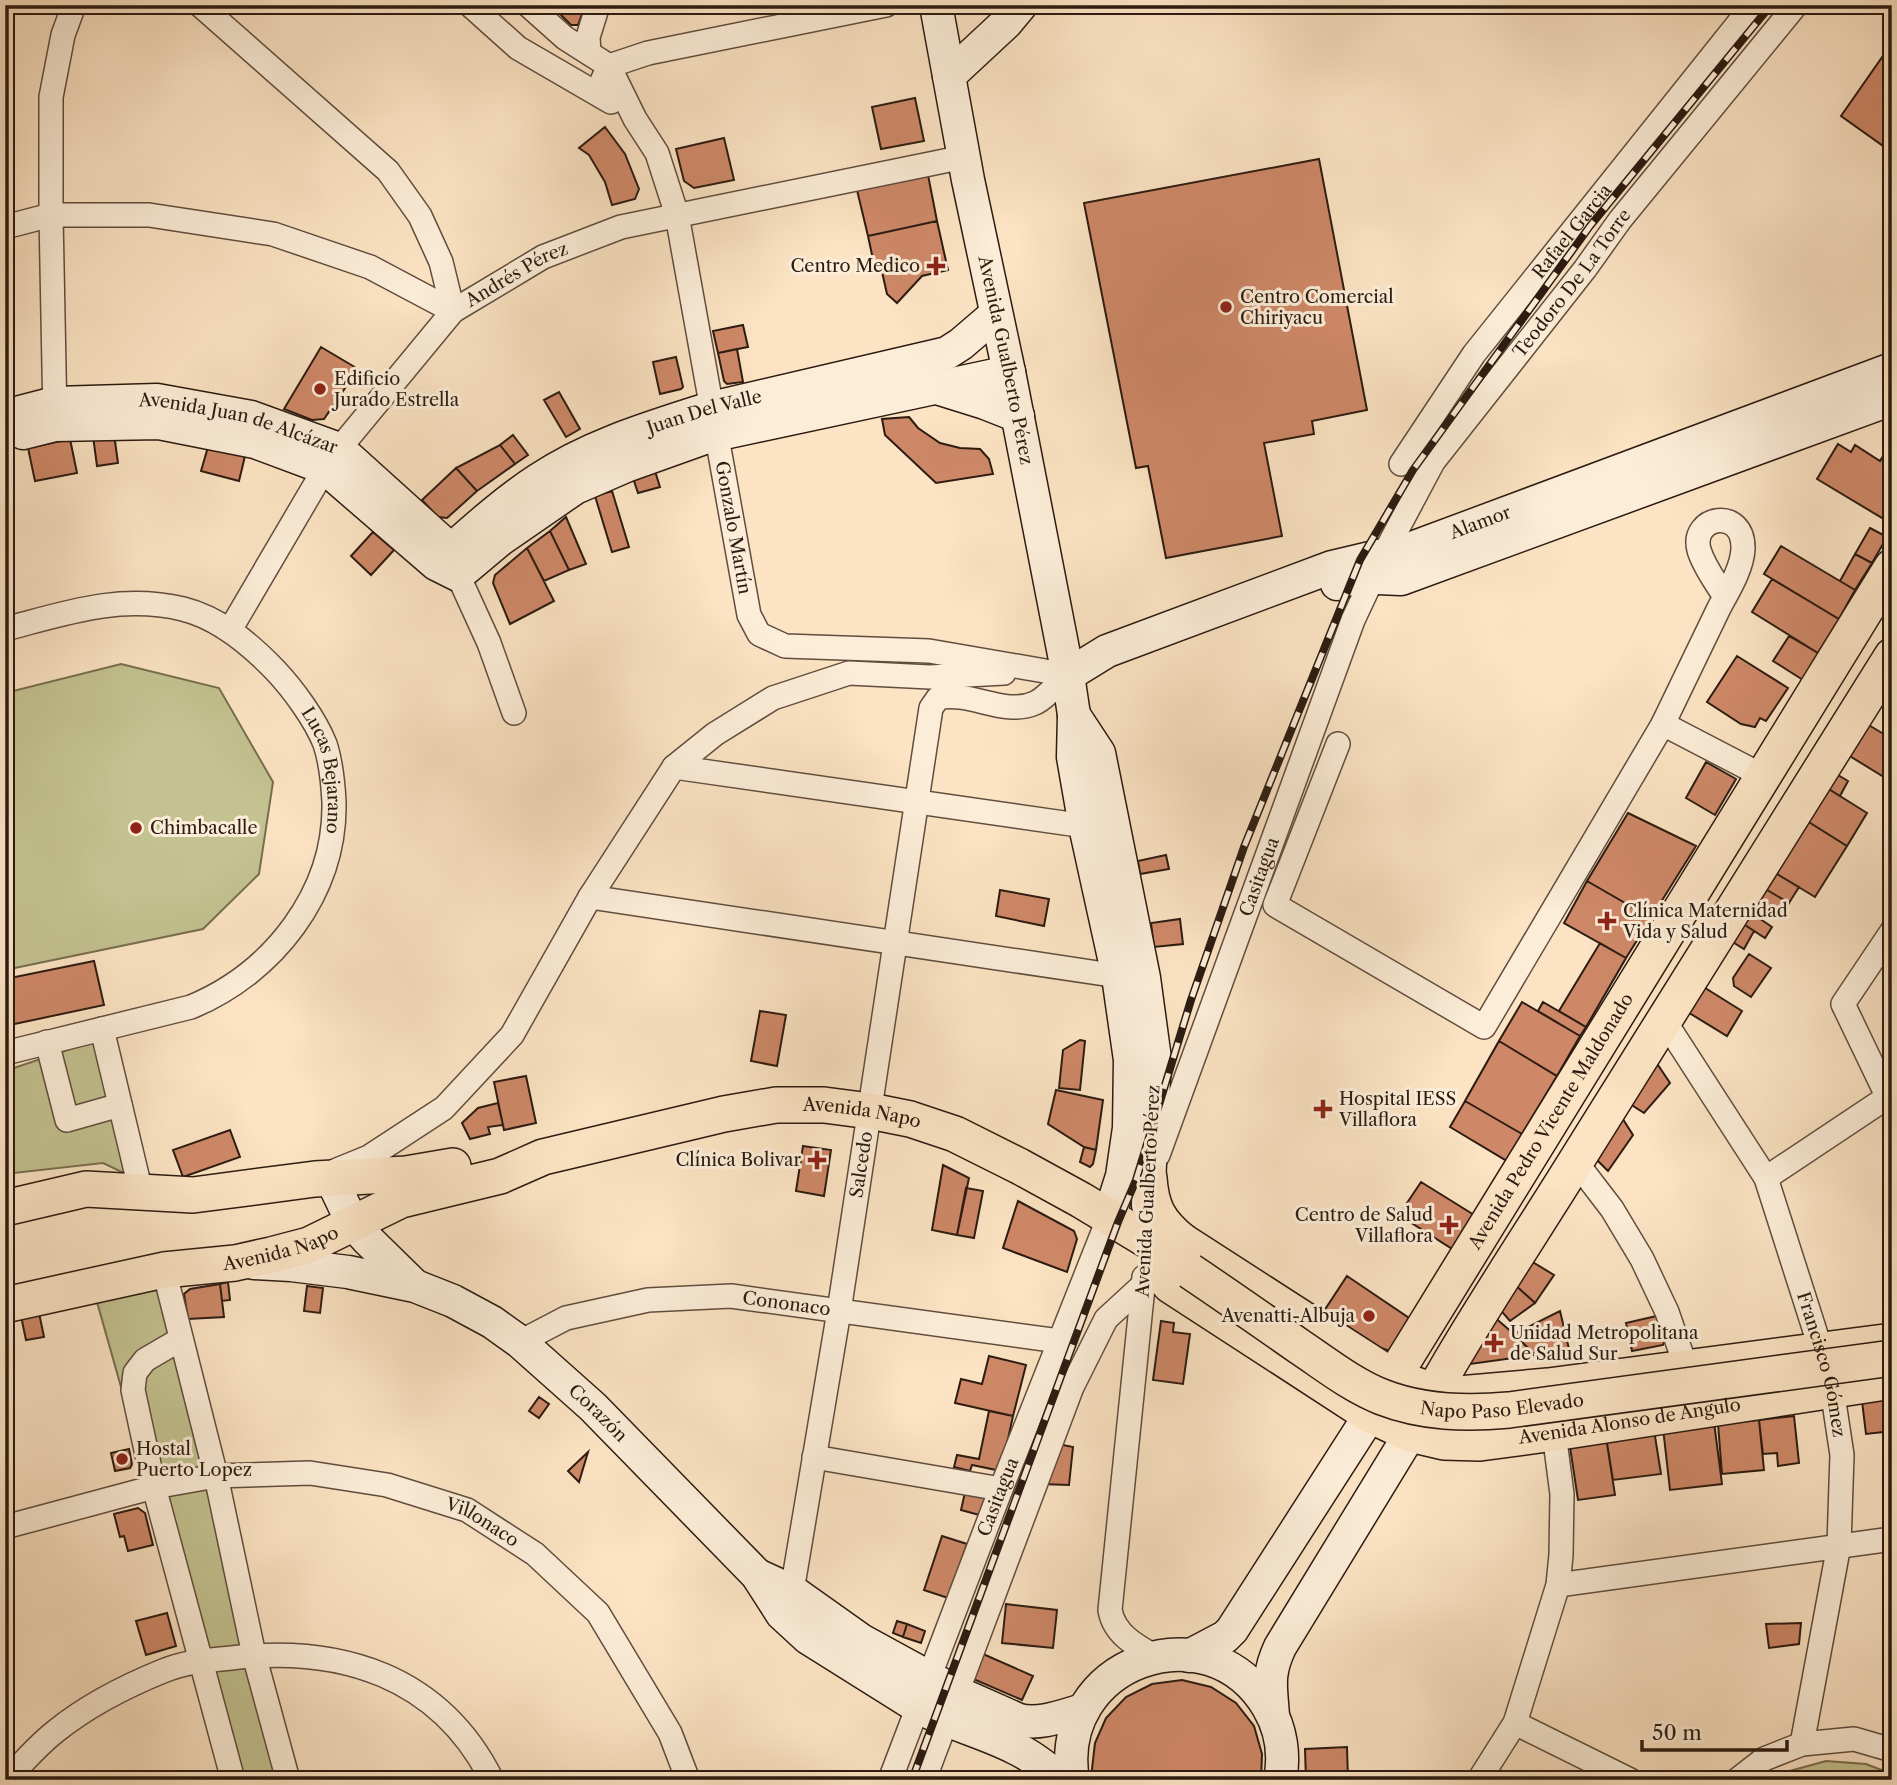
<svg xmlns="http://www.w3.org/2000/svg" width="1897" height="1785" font-family="'Libre Caslon Text',serif">
<style>
.green{fill:#c3c290;stroke:#786e50;stroke-width:2}
.building{fill:#ce8868;stroke:#2c1b11;stroke-width:2}
.lines{fill:none;stroke-linecap:round;stroke-linejoin:round}
.street-casing{stroke:#604d3e;stroke-width:26}
.secondary-casing{stroke:#2c1b11;stroke-width:35}
.primary-casing{stroke:#2c1b11;stroke-width:38}
.street{stroke:#fcedd8;stroke-width:23}
.secondary{stroke:#fcedd8;stroke-width:32}
.primary{stroke:#fbe3c3;stroke-width:35}
.rail-casing{stroke:#2c1b11;stroke-width:8}
.rail{stroke:#fcedd8;stroke-width:5;stroke-dasharray:16;stroke-linecap:butt}
.primary-bridge-casing{stroke:#2c1b11;stroke-width:38;stroke-linecap:butt}
.primary-bridge{stroke:#fbe3c3;stroke-width:35}
.poi-dot{fill:#8f2418;stroke:#fcedd8;stroke-width:2.5}
.labels{text-anchor:middle;stroke-width:6;stroke-linejoin:round;paint-order:stroke}
.street-label{font-size:18px;fill:#2c1b11;stroke:#fcedd8}
.poi-label{font-size:18px;fill:#2c1b11;stroke:#fcedd8;text-anchor:start}
</style>
<rect width="100%" height="100%" fill="#fbe3c3"/>
<filter id="stains"><feTurbulence type="fractalNoise" baseFrequency=".00286" numOctaves="4"/><feColorMatrix values="0 0 0 0 .2 0 0 0 0 .09 0 0 0 0 .02 0 0 0 .5 -.17"/></filter>
<radialGradient id="worn" r=".72"><stop offset=".6" stop-color="#630" stop-opacity="0"/><stop offset="1" stop-color="#630" stop-opacity=".3"/></radialGradient>
<path class="green" d="M121 664 219 688 273 782 259 874 203 929 5 970V693Z
M94 1041 126 1174 103 1163 14 1173 5 1133V1071Z
M164 1270 288 1780H232L97 1302Z
M1826 1761 1866 1764 1892 1774V1780H1774L1786 1772Z"/>
<path class="building" d="M571 5 585 6 578 25H571L561 15Z
M1892 43V140L1886 148 1841 116Z
M915 98 924 141 881 149 872 107Z
M605 127 625 154 639 189 635 199 612 205 605 182 589 155 579 148Z
M724 138 734 180 694 188 684 181 676 149Z
M1319 159 1367 410 1312 421 1314 434 1264 443 1282 536 1166 558 1148 466 1136 468 1084 203Z
M928 175 937 221 868 236 857 190Z
M937 221 948 270 922 276 897 303 887 294 880 263 874 264 868 236Z
M743 325 748 347 718 353 713 331Z
M321 347 358 369 324 419 312 420 284 409Z
M737 349 743 382 727 384 724 381 718 353Z
M676 357 683 387 681 389 660 394 653 362Z
M559 392 580 429 566 437 544 400Z
M909 417 918 428 940 443 960 448 980 449 989 459 993 474 936 483 885 435 882 419Z
M114 434 118 463 97 466 93 436Z
M513 435 528 455 515 464 500 445Z
M70 439 77 473 35 481 28 448Z
M1838 444 1851 452 1855 445 1880 461 1886 451 1892 454V524L1817 479Z
M500 445 515 464 477 491 456 468Z
M208 447 245 456 239 481 201 471Z
M456 468 477 491 447 518 438 517 422 500Z
M655 471 660 487 638 493 633 478Z
M612 491 629 547 612 552 595 496Z
M566 517 586 564 569 570 550 531Z
M1870 528 1887 537 1872 563 1855 554Z
M550 531 569 570 544 581 527 548Z
M373 532 394 550 371 575 351 556Z
M1781 546 1855 590 1839 619 1764 574Z
M527 548 554 601 510 624 493 583 495 575Z
M1855 554 1872 563 1855 590 1840 581Z
M1772 579 1839 619 1818 653 1752 612Z
M1789 636 1818 653 1817 660 1803 680 1773 661Z
M1737 656 1788 688 1766 721 1760 718 1755 727 1741 724 1707 702Z
M1867 724 1892 739V782L1848 755Z
M1706 762 1736 779 1715 815 1686 798Z
M1833 772 1848 781 1840 796 1824 786Z
M1824 786 1867 813 1847 846 1804 819Z
M1628 813 1696 846 1651 918 1587 881Z
M1804 819 1847 846 1815 897 1772 871Z
M1166 855 1169 869 1140 874 1138 861Z
M1772 871 1799 887 1789 903 1762 887Z
M1587 881 1651 918 1626 958 1564 923Z
M1762 887 1789 903 1780 918 1753 902Z
M1000 890 1049 899 1044 926 996 916Z
M1750 912 1772 927 1765 938 1742 923Z
M1180 919 1183 944 1154 947 1151 923Z
M1742 923 1754 931 1744 949 1731 941Z
M1600 943 1626 958 1586 1027 1559 1011Z
M1749 954 1771 968 1751 997 1734 986 1733 978Z
M94 961 104 1005 5 1026V979Z
M1702 986 1742 1011 1727 1036 1686 1011Z
M1522 1002 1580 1036 1557 1076 1499 1041Z
M1543 1002 1586 1027 1580 1036 1538 1011Z
M760 1011 786 1015 777 1066 751 1061Z
M1080 1040 1085 1041 1080 1090 1059 1088 1063 1050Z
M1499 1041 1557 1076 1522 1134 1465 1101Z
M1653 1063 1658 1065 1670 1083 1644 1113 1627 1102Z
M526 1076 536 1123 504 1130 494 1082Z
M1056 1090 1103 1100 1096 1150 1084 1147 1048 1124Z
M1465 1101 1522 1134 1507 1161 1450 1127Z
M498 1103 503 1125 488 1127 490 1134 470 1139 462 1123 478 1108Z
M1619 1113 1633 1135 1608 1171 1592 1155Z
M230 1130 240 1157 183 1177 173 1150Z
M803 1146 831 1150 824 1196 796 1191Z
M1084 1147 1096 1150 1093 1164 1090 1167 1080 1162Z
M943 1165 969 1178 957 1235 932 1230Z
M1421 1182 1479 1218 1457 1252 1399 1215Z
M966 1188 983 1191 974 1238 957 1235Z
M1018 1201 1074 1231 1077 1239 1067 1272 1003 1248Z
M1526 1258 1554 1275 1535 1303 1512 1282Z
M1347 1276 1415 1322 1390 1351 1381 1348 1324 1311Z
M228 1282 230 1300 222 1301 220 1284Z
M1512 1282 1535 1303 1510 1321 1496 1305Z
M220 1284 224 1317 188 1319 184 1294 190 1289Z
M307 1286 323 1288 320 1313 304 1311Z
M1486 1310 1514 1334 1535 1355 1470 1364 1460 1358Z
M1560 1311 1569 1349 1535 1355 1514 1334Z
M39 1313 44 1337 26 1340 21 1316Z
M1661 1315 1666 1336 1663 1345 1632 1351 1626 1323Z
M1161 1321 1174 1323 1173 1332 1190 1334 1183 1384 1153 1380Z
M989 1356 1026 1365 1013 1416 955 1403 961 1379 982 1384Z
M539 1397 549 1404 539 1418 529 1411Z
M1891 1397 1892 1431 1866 1434 1862 1401Z
M989 1411 1013 1416 1001 1471 972 1465 970 1471 954 1467 957 1455 979 1459Z
M1794 1416 1799 1463 1778 1466 1777 1453 1763 1454 1759 1420Z
M1759 1420 1764 1470 1722 1474 1718 1424Z
M1714 1422 1722 1484 1670 1490 1663 1428Z
M1654 1430 1661 1474 1613 1480 1606 1437Z
M1606 1437 1615 1495 1578 1500 1570 1447Z
M1053 1443 1073 1447 1069 1485 1041 1484Z
M129 1449 132 1464 130 1468 115 1471 111 1453Z
M588 1452 579 1482 568 1471Z
M966 1488 981 1491 987 1499 983 1516 961 1510Z
M138 1508 145 1513 153 1545 128 1551 124 1536 120 1537 114 1514Z
M942 1536 967 1544 948 1598 924 1590Z
M1006 1604 1057 1610 1053 1648 1002 1643Z
M167 1613 176 1646 146 1655 136 1621Z
M897 1621 907 1624 903 1637 893 1633Z
M1801 1623 1799 1644 1769 1648 1766 1624Z
M907 1624 925 1631 921 1643 903 1637Z
M983 1654 1033 1676 1022 1700 971 1678Z
M1182 1680 1211 1687 1236 1703 1254 1726 1262 1754 1261 1780H1094L1092 1769 1095 1743 1106 1718 1126 1697 1152 1684Z
M1347 1747 1348 1780H1306L1305 1749Z"/>
<g class="lines">
<g class="street-casing">
<g id="street">
<path d="M200 5 388 171 420 216 441 262 453 311"/>
<path d="M470 5 518 48 611 102"/>
<path id="s1" d="M528 5 565 38 609 66 635 119 657 153 677 215 749 615 759 634 785 646 929 651 1068 675"/>
<path d="M589 53 588 37 598 5"/>
<path d="M605 98 602 81 609 66 648 53 886 5"/>
<path d="M5 227 51 215H149L273 234 370 267 453 311"/>
<path d="M55 419 51 215V97L63 35 74 5"/>
<path id="s2" d="M1401 464 1474 354 1753 5"/>
<path d="M453 560 458 575 489 643 514 713"/>
<path id="s3" d="M5 629C66 613 119 594 183 609 219 618 249 643 275 670 293 689 315 719 325 744 331 762 333 783 334 802 336 893 273 973 191 1007L5 1053"/>
<path id="s4" d="M230 630 325 468 339 449 453 311 543 257 621 227 964 157"/>
<path d="M1663 724C1682 685 1700 647 1719 608 1728 591 1742 569 1743 549 1744 506 1690 516 1699 550 1704 567 1716 582 1725 597"/>
<path d="M1338 744 1275 905 1484 1027 1663 724 1763 776"/>
<path d="M674 767 1085 826"/>
<path d="M590 897 1118 976"/>
<path d="M1892 931 1843 1004 1892 1106"/>
<path id="s5" d="M1664 1020 1766 1178 1821 1350 1832 1389 1842 1455 1839 1545 1802 1744"/>
<path d="M102 1029 141 1192"/>
<path d="M47 1042 67 1120 120 1105"/>
<path id="s6" d="M1158 1155 1353 620 1383 556 1433 462 1585 269 1620 220 1796 5"/>
<path d="M1576 1162 1612 1209 1642 1259 1667 1312 1686 1367"/>
<path d="M337 1170 369 1157 444 1108 512 1035 590 897 674 767 715 734 773 698 849 673 930 677 1004 673"/>
<path d="M1766 1178 1892 1094"/>
<path d="M164 1270 216 1476 254 1655 288 1780"/>
<path d="M1144 1277 1110 1610C1114 1634 1136 1646 1156 1657"/>
<path d="M181 1339 145 1360 135 1373 133 1390 154 1487 233 1780"/>
<path id="s7" d="M520 1342 566 1318 648 1300 731 1296 1059 1341"/>
<path d="M814 1457 1001 1489"/>
<path id="s8" d="M5 1527 154 1487 216 1476 310 1473 387 1485 467 1510 535 1554 598 1613 670 1733 688 1780"/>
<path d="M1558 1585 1892 1539"/>
<path id="s9" d="M792 1591 839 1311 931 708 938 698C970 690 1004 717 1035 703 1045 699 1059 682 1068 675"/>
<path d="M1515 1723 1630 1780"/>
<path d="M7 1780C22 1763 38 1745 56 1731 87 1706 126 1686 163 1671 184 1662 209 1660 231 1658 341 1645 440 1676 492 1780"/>
<path id="s10" d="M890 1780 1001 1489 1109 1217"/>
<path d="M924 1780 1072 1387 1106 1319 1144 1284"/>
<path d="M1479 1780 1515 1723 1558 1585 1561 1555 1562 1494 1554 1433"/>
<path d="M1737 1780 1764 1759 1802 1744 1854 1739 1892 1750"/>
</g>
</g>
<g class="secondary-casing">
<g id="secondary">
<path id="s11" d="M936 5 968 180 1009 372 1068 675 1074 715 1073 757 1085 826 1118 976 1130 1060 1129 1128 1122 1176 1109 1217"/>
<path d="M949 76 1006 23 1021 5"/>
<path d="M937 388 985 403 1018 416"/>
<path id="s12" d="M5 416 55 403 157 400 251 417 339 449 451 550C479 525 506 501 538 480 590 445 652 427 711 408L947 353 961 344 996 314"/>
<path d="M23 433 55 425 159 423 255 442 325 468 436 564 458 575 501 539 575 488 626 466 710 436 1009 372"/>
<path d="M1337 584 1354 577 1401 579 1892 399"/>
<path id="s13" d="M1068 675 1107 651 1332 567 1412 548 1892 369"/>
<path d="M1074 715 1099 753 1144 978 1155 1059 1148 1205"/>
<path d="M331 1178 352 1222 368 1240 414 1285"/>
<path id="s14" d="M254 1263 291 1265 348 1272 415 1286 453 1301 492 1322 520 1342 593 1407 757 1575 782 1614 808 1638 918 1707C949 1724 984 1732 1015 1748 1032 1756 1047 1768 1061 1780"/>
<path d="M757 1575 792 1591 861 1640 956 1692 1019 1720C1040 1725 1062 1716 1083 1710"/>
<path d="M1189 1656 1225 1637 1232 1630 1370 1415"/>
<path d="M1273 1716C1271 1686 1267 1675 1280 1647L1410 1434"/>
<path d="M1073 1780C1053 1663 1208 1606 1268 1707 1281 1729 1285 1755 1280 1780"/>
</g>
</g>
<g class="primary-casing">
<g id="primary">
<path d="M1149 1178C1151 1208 1159 1222 1182 1241"/>
<path d="M5 1208 86 1189 193 1195 315 1179 406 1174 453 1166"/>
<path d="M1171 1243 1182 1241 1393 1377 1433 1391 1459 1394 1548 1386 1892 1341"/>
<path id="s15" d="M1159 1256 1162 1275 1170 1285 1370 1415 1410 1434 1444 1442 1480 1443 1554 1433 1892 1381"/>
<path id="s16" d="M5 1305 164 1270 235 1263 271 1255 309 1245 401 1200 500 1176 543 1157 724 1114 776 1105H824L870 1111 910 1119 955 1134 1019 1166 1081 1200 1157 1246 1190 1271"/>
<path id="s17" d="M1370 1415 1892 567"/>
<path d="M1410 1434C1461 1338 1521 1250 1578 1158 1683 991 1787 823 1892 656"/>
</g>
</g>
<use href="#street" class="street"/>
<use href="#secondary" class="secondary"/>
<use href="#primary" class="primary"/>
<g class="rail-casing">
<path id="rail" d="M912 1780 1118 1222 1136 1180 1191 1000 1244 847 1360 560 1413 470 1590 226 1771 5"/>
</g>
<use href="#rail" class="rail"/>
<g class="primary-bridge-casing">
<g id="primary-bridge">
<path id="s18" d="M1190 1271C1227 1296 1263 1321 1300 1347 1327 1365 1352 1385 1382 1397 1423 1413 1466 1414 1509 1410L1892 1358"/>
</g>
</g>
<use href="#primary-bridge" class="primary-bridge"/>
</g>
<g class="poi-dot">
<path d="M932.5 255.5h7v7h7v7h-7v7h-7v-7h-7v-7h7z"/>
<circle cx="1226" cy="307" r="7"/>
<circle cx="320" cy="389" r="7"/>
<circle cx="136" cy="828" r="7"/>
<path d="M1603.5 910.5h7v7h7v7h-7v7h-7v-7h-7v-7h7z"/>
<path d="M1319.5 1098.5h7v7h7v7h-7v7h-7v-7h-7v-7h7z"/>
<path d="M813.5 1149.5h7v7h7v7h-7v7h-7v-7h-7v-7h7z"/>
<path d="M1445.5 1214.5h7v7h7v7h-7v7h-7v-7h-7v-7h7z"/>
<circle cx="1369" cy="1316" r="7"/>
<path d="M1490.5 1332.5h7v7h7v7h-7v7h-7v-7h-7v-7h7z"/>
<circle cx="122" cy="1459" r="7"/>
</g>
<g class="labels">
<g class="street-label">
<text dy="6" stroke="none"><textPath href="#s2" startOffset="289">Rafael Garcia</textPath></text>
<text dy="6" stroke="none"><textPath href="#s4" startOffset="464">Andrés Pérez</textPath></text>
<text dy="6" stroke="none"><textPath href="#s6" startOffset="973">Teodoro De La Torre</textPath></text>
<text dy="6" stroke="none"><textPath href="#s11" startOffset="362">Avenida Gualberto Pérez</textPath></text>
<text dy="6" stroke="none"><textPath href="#s12" startOffset="786">Juan Del Valle</textPath></text>
<text dy="6" stroke="none"><textPath href="#s12" startOffset="238">Avenida Juan de Alcázar</textPath></text>
<text dy="6" stroke="none"><textPath href="#s13" startOffset="441">Alamor</textPath></text>
<text dy="6" stroke="none"><textPath href="#s1" startOffset="584">Gonzalo Martín</textPath></text>
<text dy="6" stroke="none"><textPath href="#s3" startOffset="408">Lucas Bejarano</textPath></text>
<text dy="6" stroke="none"><textPath href="#s6" startOffset="296">Casitagua</textPath></text>
<text dy="6" stroke="none"><textPath href="#s16" startOffset="887">Avenida Napo</textPath></text>
<text dy="6" stroke="none"><textPath href="#s17" startOffset="345">Avenida Pedro Vicente Maldonado</textPath></text>
<text dy="6" stroke="none"><textPath href="#s9" startOffset="432">Salcedo</textPath></text>
<text transform="translate(1148 1191) rotate(-87)" y="6">Avenida Gualberto Pérez</text>
<text dy="6" stroke="none"><textPath href="#s16" startOffset="282">Avenida Napo</textPath></text>
<text dy="6" stroke="none"><textPath href="#s7" startOffset="275">Cononaco</textPath></text>
<text dy="6" stroke="none"><textPath href="#s5" startOffset="383">Francisco Gómez</textPath></text>
<text dy="6" stroke="none"><textPath href="#s18" startOffset="352">Napo Paso Elevado</textPath></text>
<text dy="6" stroke="none"><textPath href="#s14" startOffset="388">Corazón</textPath></text>
<text dy="6" stroke="none"><textPath href="#s15" startOffset="537">Avenida Alonso de Angulo</textPath></text>
<text dy="6" stroke="none"><textPath href="#s10" startOffset="303">Casitagua</textPath></text>
<text dy="6" stroke="none"><textPath href="#s8" startOffset="492">Villonaco</textPath></text>
</g>
<g class="poi-label">
<text x="920" y="272" text-anchor="end">Centro Medico</text>
<text x="1240" y="303">Centro Comercial<tspan x="1240" dy="21">Chiriyacu</tspan></text>
<text x="334" y="385">Edificio<tspan x="334" dy="21">Jurado Estrella</tspan></text>
<text x="150" y="834">Chimbacalle</text>
<text x="1623" y="917">Clínica Maternidad<tspan x="1623" dy="21">Vida y Salud</tspan></text>
<text x="1339" y="1105">Hospital IESS<tspan x="1339" dy="21">Villaflora</tspan></text>
<text x="801" y="1166" text-anchor="end">Clínica Bolivar</text>
<text x="1433" y="1221" text-anchor="end">Centro de Salud<tspan x="1433" dy="21">Villaflora</tspan></text>
<text x="1355" y="1322" text-anchor="end">Avenatti-Albuja</text>
<text x="1510" y="1339">Unidad Metropolitana<tspan x="1510" dy="21">de Salud Sur</tspan></text>
<text x="136" y="1455">Hostal<tspan x="136" dy="21">Puerto Lopez</tspan></text>
</g>
</g>
<rect width="1897" height="1785" fill="none" stroke="#fbe3c3" stroke-width="28"/>
<rect x="7" y="7" width="1883" height="1771" fill="none" stroke="#2c1b11" stroke-width="3.5"/>
<rect x="14" y="14" width="1869" height="1757" fill="none" stroke="#2c1b11" stroke-width="2"/>
<path d="M1642 1740v10h145v-10" fill="none" stroke="#2c1b11" stroke-width="3.5"/>
<text x="1652" y="1740" font-size="21" fill="#2c1b11" stroke="#fcedd8" stroke-width="5" paint-order="stroke">50 m</text>
<rect width="100%" height="100%" filter="url(#stains)"/>
<rect width="100%" height="100%" fill="url(#worn)"/>
</svg>
